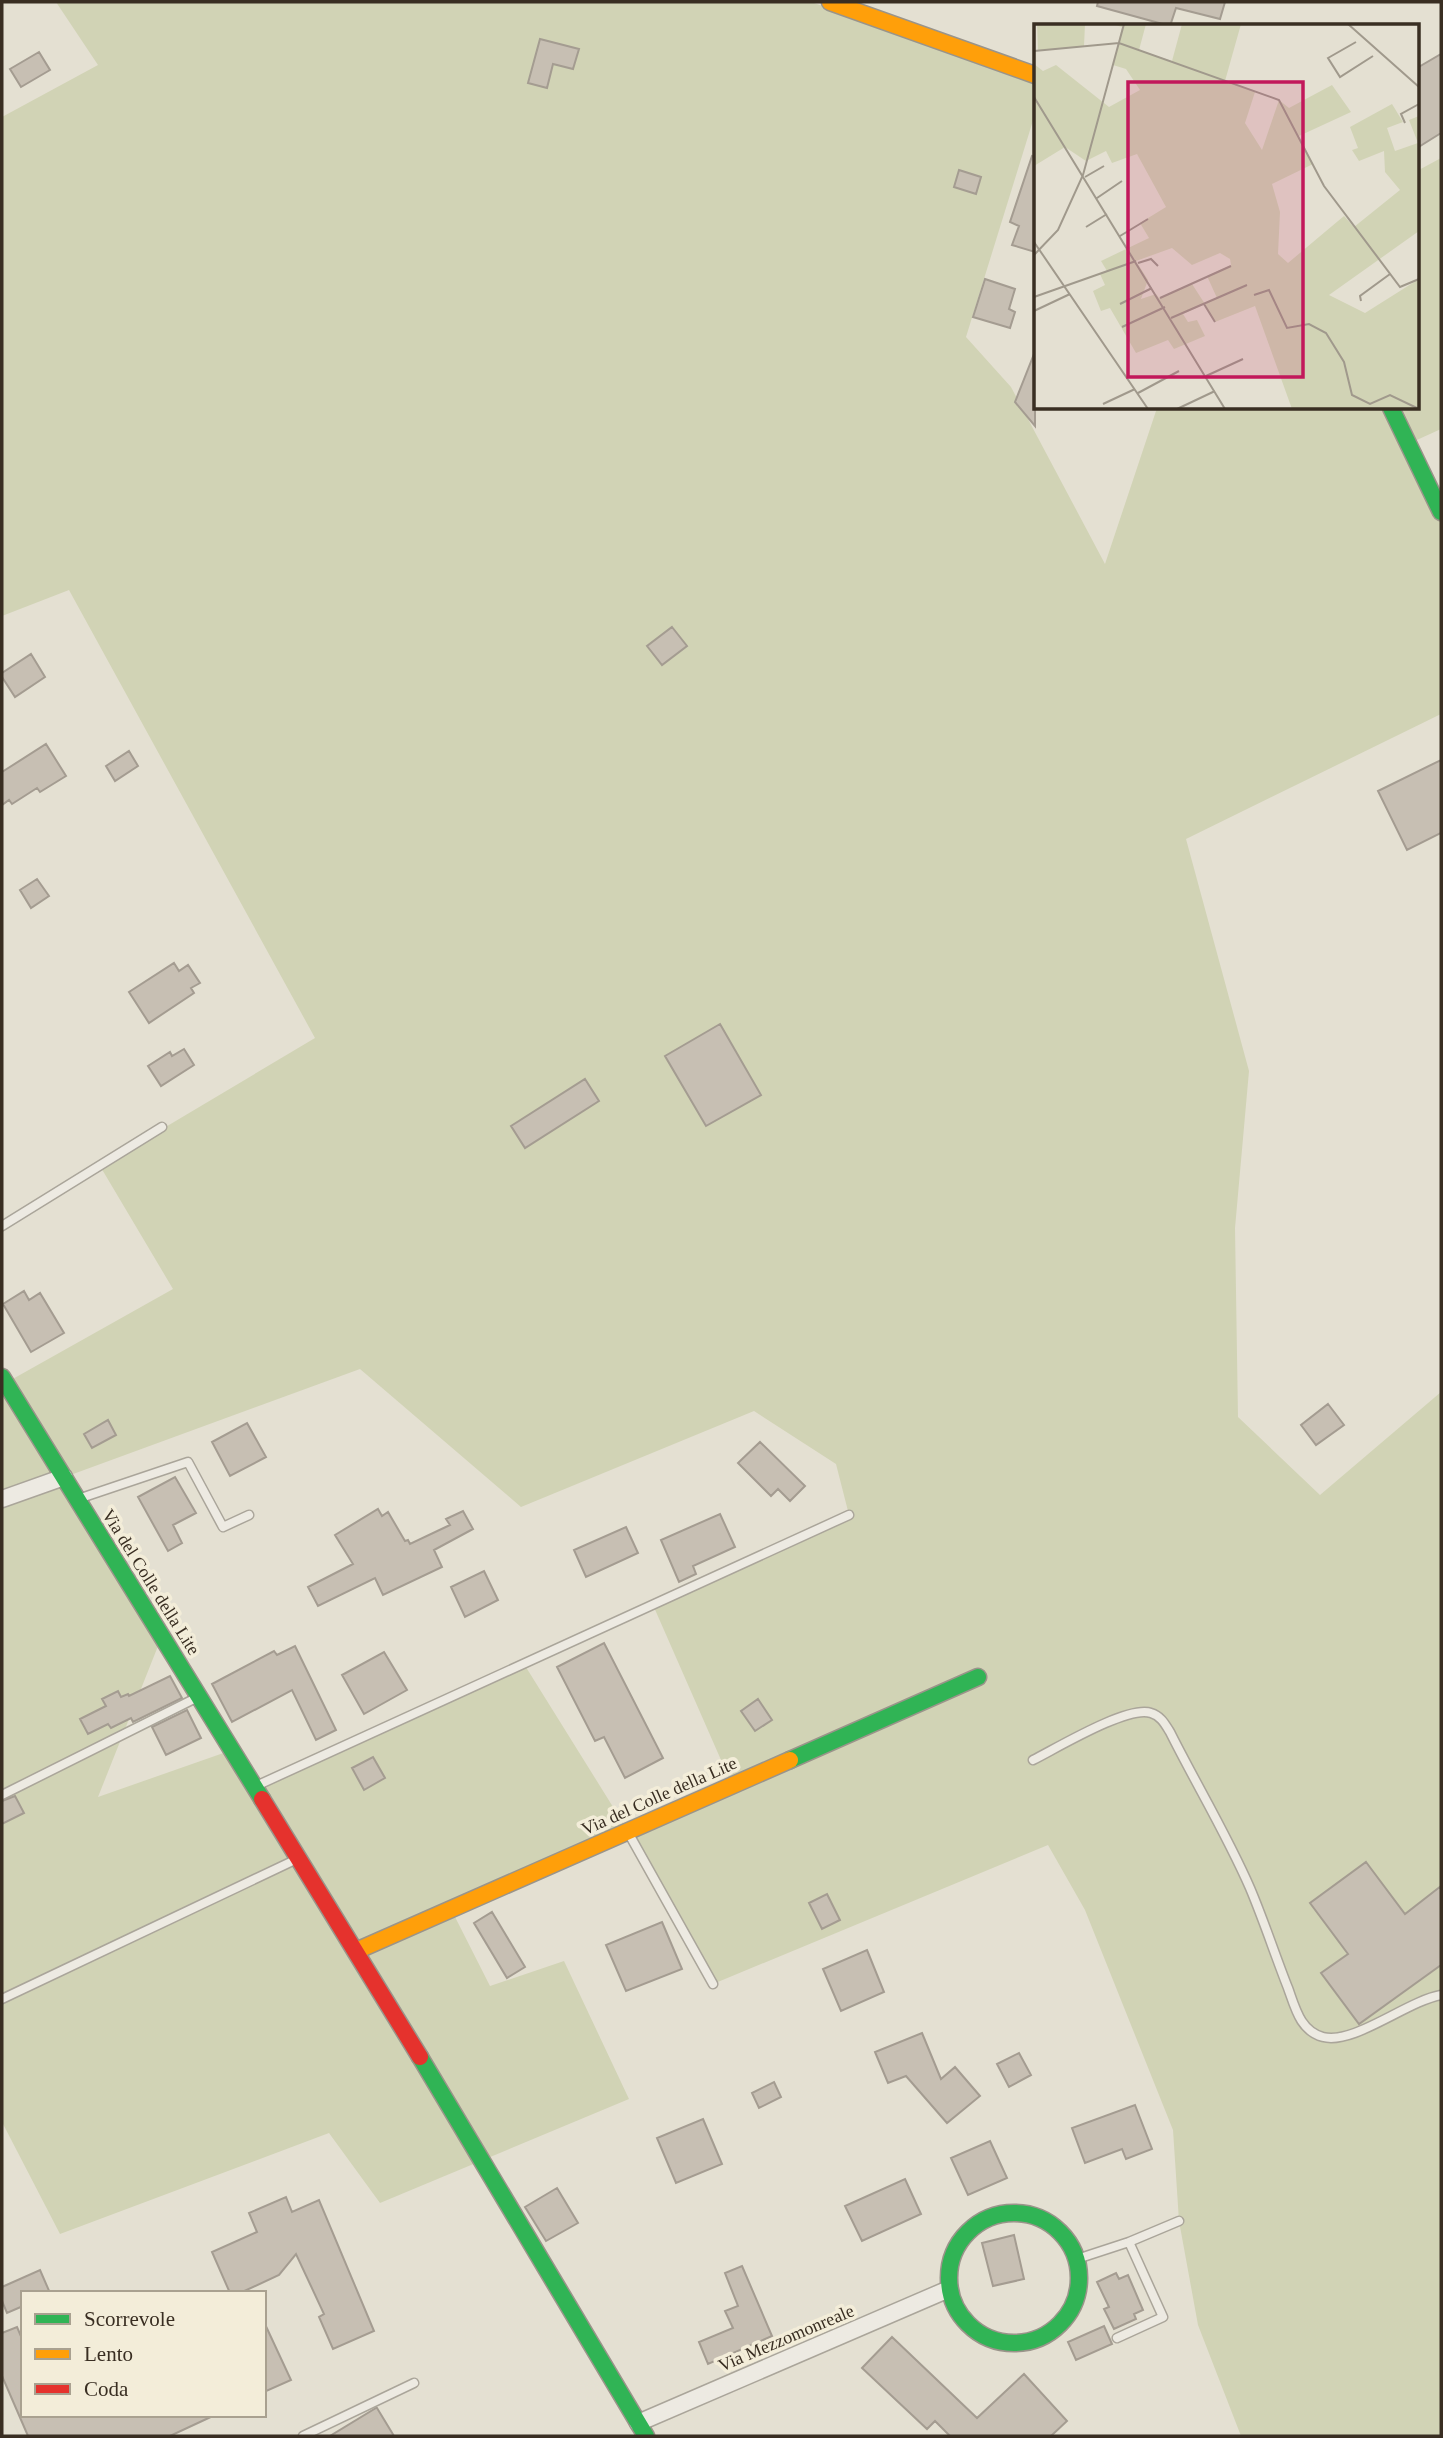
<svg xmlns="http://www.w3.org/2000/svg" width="1443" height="2438" font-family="'Times New Roman',serif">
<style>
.green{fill:#d1d3b5;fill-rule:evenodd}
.building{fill:#c7bfb3;stroke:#a49c91;stroke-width:2}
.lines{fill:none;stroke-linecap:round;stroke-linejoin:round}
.lane-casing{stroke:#aaa59a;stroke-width:11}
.street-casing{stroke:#aaa59a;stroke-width:19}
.fast-casing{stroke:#9a948a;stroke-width:19}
.slow-casing{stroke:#9a948a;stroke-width:19}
.jam-casing{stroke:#9a948a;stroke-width:19}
.lane{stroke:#edeae2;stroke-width:8}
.street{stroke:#edeae2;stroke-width:16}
.fast{stroke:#30b455;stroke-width:16}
.slow{stroke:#ff9f0a;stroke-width:16}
.jam{stroke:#e5322d;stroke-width:16}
.labels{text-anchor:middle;stroke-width:7;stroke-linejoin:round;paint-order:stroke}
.street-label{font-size:18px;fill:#392e22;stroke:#f3edd9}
.inset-road{fill:none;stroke:#a0998c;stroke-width:2}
.view{fill:#c2185b;fill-opacity:0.15;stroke:#c2185b;stroke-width:3.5}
.inset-edge{fill:none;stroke:#392e22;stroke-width:3.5}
</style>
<rect width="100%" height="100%" fill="#e4e0d2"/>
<path class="green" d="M56 2H811L1035 78V114L966 337 1011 387 1105 564 1157 408H1417V171L1441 158V429L1408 444 1441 512V714L1186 839 1249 1071 1235 1228 1238 1417 1320 1495 1441 1392V2436H1241L1198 2325 1179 2221 1173 2130 1085 1910 1048 1845 713 1984 628 1832 451 1909 490 1986 564 1961 629 2099 380 2203 329 2133 60 2234 2 2122V1385L173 1289 100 1166 315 1038 69 590 2 616V117L98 65ZM360 1369 521 1507 754 1411 836 1464 849 1515 653 1605 732 1785 628 1831 524 1664 254 1786 232 1750 98 1797 162 1636 65 1477Z"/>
<path class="building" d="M1098 2H1225L1220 19 1176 8 1170 26 1097 6Z
M540 39 579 49 573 69 553 64 547 88 528 83Z
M39 52 50 70 21 87 10 69Z
M1441 54V133L1417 148V68Z
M1032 156 1035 157V252L1012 245 1019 226 1010 222Z
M959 170 981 177 976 194 954 187Z
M985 279 1015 289 1009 309 1015 312 1010 328 973 317Z
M1034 354H1035V426L1015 402Z
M672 627 687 646 662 665 647 646Z
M31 654 45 677 15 697 2 677V673Z
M46 744 66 776 40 792 37 788 12 804 9 800 2 805V772Z
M129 751 138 766 115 781 106 766Z
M1441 760V833L1407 850 1378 791Z
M37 879 49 896 31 908 20 890Z
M174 963 179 971 188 965 200 983 191 988 194 993 149 1023 129 992Z
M720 1024 761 1095 706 1126 665 1056Z
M184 1049 194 1065 161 1086 148 1066 170 1052 172 1056Z
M585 1079 599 1101 525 1148 511 1126Z
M24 1291 29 1300 40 1293 64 1333 31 1352 3 1304Z
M1328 1404 1344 1425 1316 1445 1301 1425Z
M108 1420 116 1435 92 1448 84 1434Z
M247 1423 266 1457 230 1476 212 1442Z
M760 1442 805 1486 790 1501 778 1489 771 1496 738 1463Z
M175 1477 196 1513 173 1525 182 1543 168 1551 138 1497Z
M378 1509 382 1516 388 1512 405 1541 408 1540 410 1544 450 1525 446 1519 463 1511 473 1529 434 1550 442 1567 383 1595 375 1578 318 1606 308 1587 353 1564 335 1535Z
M720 1514 735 1547 693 1566 696 1574 679 1582 661 1540Z
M626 1527 638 1553 586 1577 574 1550Z
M484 1571 498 1600 465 1617 451 1587Z
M604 1643 663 1758 625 1778 604 1737 595 1741 557 1667Z
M295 1646 336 1730 316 1740 292 1690 232 1722 212 1684 274 1651 277 1655Z
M384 1652 407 1690 364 1714 342 1675Z
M170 1676 182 1698 133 1722 131 1718 111 1728 108 1724 88 1734 80 1719 106 1706 102 1699 118 1691 121 1697 128 1694 129 1696Z
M758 1699 772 1720 755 1731 741 1711Z
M187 1710 201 1738 166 1755 152 1727Z
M373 1757 385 1778 364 1790 352 1768Z
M15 1796 24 1813 2 1824V1801Z
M1366 1862 1405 1914 1441 1886V1965L1359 2024 1321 1973 1348 1954 1310 1903Z
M827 1894 840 1920 822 1929 809 1903Z
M492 1912 525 1967 507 1978 474 1923Z
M662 1922 682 1969 626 1991 606 1945Z
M867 1950 884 1992 841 2011 823 1969Z
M922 2033 941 2079 955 2067 980 2096 947 2123 906 2076 888 2083 875 2052Z
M1019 2053 1031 2075 1009 2087 997 2064Z
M774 2082 781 2097 759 2108 752 2093Z
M1135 2105 1152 2149 1126 2159 1122 2149 1085 2163 1072 2128Z
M703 2119 722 2164 676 2183 657 2138Z
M990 2141 1007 2178 968 2195 951 2158Z
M905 2179 921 2214 862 2241 845 2206Z
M557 2188 578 2223 546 2241 525 2207Z
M286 2197 292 2212 319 2200 374 2331 333 2349 319 2317 324 2314 296 2254 279 2275 240 2293H230L212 2252 257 2232 249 2213Z
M1014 2235 1024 2279 993 2286 982 2243Z
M742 2266 772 2336 708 2364 699 2342 733 2328 725 2311 738 2306 725 2273Z
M40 2270 50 2293H23V2306L7 2313 2 2301V2287Z
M1116 2273 1119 2279 1128 2275 1143 2310 1134 2314 1136 2319 1114 2329 1104 2309 1109 2307 1097 2282Z
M264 2322 291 2380 264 2392Z
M1104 2326 1112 2344 1076 2360 1068 2342Z
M17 2327 23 2341V2415H215L170 2436H28L2 2376V2333Z
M892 2337 977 2418 1024 2374 1067 2421 1051 2436H950L935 2421 927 2429 862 2368Z
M377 2408 394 2436H330L376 2408Z"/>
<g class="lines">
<g class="lane-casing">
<path id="lane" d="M2 1226 162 1127
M78 1499 188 1462 223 1527 249 1515
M1033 1760C1057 1748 1128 1705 1151 1713 1161 1716 1165 1724 1170 1732 1196 1784 1227 1835 1250 1888 1264 1921 1275 1955 1288 1988 1295 2007 1300 2031 1323 2037 1354 2045 1407 2001 1441 1995
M256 1786 849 1515
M2 1795 196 1698
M629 1834 713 1984
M2 1999 297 1859
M1077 2259 1129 2242 1179 2221
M1117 2338 1163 2317 1129 2242
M303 2436 414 2383"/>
</g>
<g class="street-casing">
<path id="street" d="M2 1499 64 1477
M638 2423 949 2289"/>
</g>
<g class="fast-casing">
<path id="fast" d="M1391 408 1441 512
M2 1377 262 1799
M790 1760 978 1677
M420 2057 646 2436
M949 2278a65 65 0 1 1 130 0a65 65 0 1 1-130 0Z"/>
</g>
<g class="slow-casing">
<path id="slow" d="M830 2 1035 75
M356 1951 790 1760"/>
</g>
<g class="jam-casing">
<path id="jam" d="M262 1799 420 2057"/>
</g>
<use href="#lane" class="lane"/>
<use href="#street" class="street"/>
<use href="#fast" class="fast"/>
<use href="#slow" class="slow"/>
<use href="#jam" class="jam"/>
</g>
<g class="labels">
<g class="street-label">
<text transform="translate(151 1582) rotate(58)" y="6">Via del Colle della Lite</text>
<text transform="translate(659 1796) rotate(-24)" y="6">Via del Colle della Lite</text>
<text transform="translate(786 2338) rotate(-23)" y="6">Via Mezzomonreale</text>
</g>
</g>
<g transform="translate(1034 24)">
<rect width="385" height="385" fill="#e4e0d2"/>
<path d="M3 0H51L50 22 4 27ZM78 0H112L105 26 138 37 148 0H207L191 57 221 68 211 99 228 126 245 76 255 84 298 61 317 88 265 112 279 140 238 160 246 188 244 230 254 239 310 192 320 203 366 166 351 148 350 127 325 137 318 126 324 124 316 103 358 80 369 98 353 104 361 127 384 119 375 96 385 92V207L295 271 331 289 385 255V385H258L221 282 181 298 171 280 149 290 154 298 163 296 171 312 140 325 134 316 102 329 76 284 67 287 59 267 71 261 66 250 73 247 67 237 115 214 106 199 132 183 103 130 78 139 72 127 52 137 31 123 0 142V40L9 47 22 41 75 83 106 66 92 45 79 41 88 3ZM138 224 158 241 186 229 196 235 197 241 173 252 183 274 171 280 158 260 125 274 122 270 107 275 114 256 102 237Z" fill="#d1d3b5" fill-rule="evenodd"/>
<path class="inset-road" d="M314 0 385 63M322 18 294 34 306 53 339 32M0 27 85 19 245 76 290 162 366 263 385 255M0 73 191 385M371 99 367 90 385 80M51 153 70 142M63 174 88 157M52 203 73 190M86 212 114 195M0 218 114 385M0 231 24 206 49 151 90 0M104 239 117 235 124 242M220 271 235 266 253 304 275 300 292 309 310 338 318 371 336 380 356 371 385 385M0 273 102 237M126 274 197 242M327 277 326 272 356 250M86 280 118 264M170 280 181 298M0 287 36 270M137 294 213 261M88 303 131 283M172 352 209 335M104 369 145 347M69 380 101 365M143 385 181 367"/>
<path class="view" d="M94 58H269V353H94Z"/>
<rect width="385" height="385" class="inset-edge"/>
</g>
<rect width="1443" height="2438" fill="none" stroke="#392e22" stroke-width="7"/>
<rect x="21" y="2291" width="245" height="126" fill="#f3edd9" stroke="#a9a190" stroke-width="2"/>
<rect x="35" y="2314" width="35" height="10" fill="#30b455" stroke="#a9a190" stroke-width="2"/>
<text x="84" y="2326" font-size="21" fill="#392e22">Scorrevole</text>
<rect x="35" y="2349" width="35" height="10" fill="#ff9f0a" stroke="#a9a190" stroke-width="2"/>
<text x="84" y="2361" font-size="21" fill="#392e22">Lento</text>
<rect x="35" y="2384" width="35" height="10" fill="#e5322d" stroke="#a9a190" stroke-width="2"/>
<text x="84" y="2396" font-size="21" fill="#392e22">Coda</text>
</svg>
